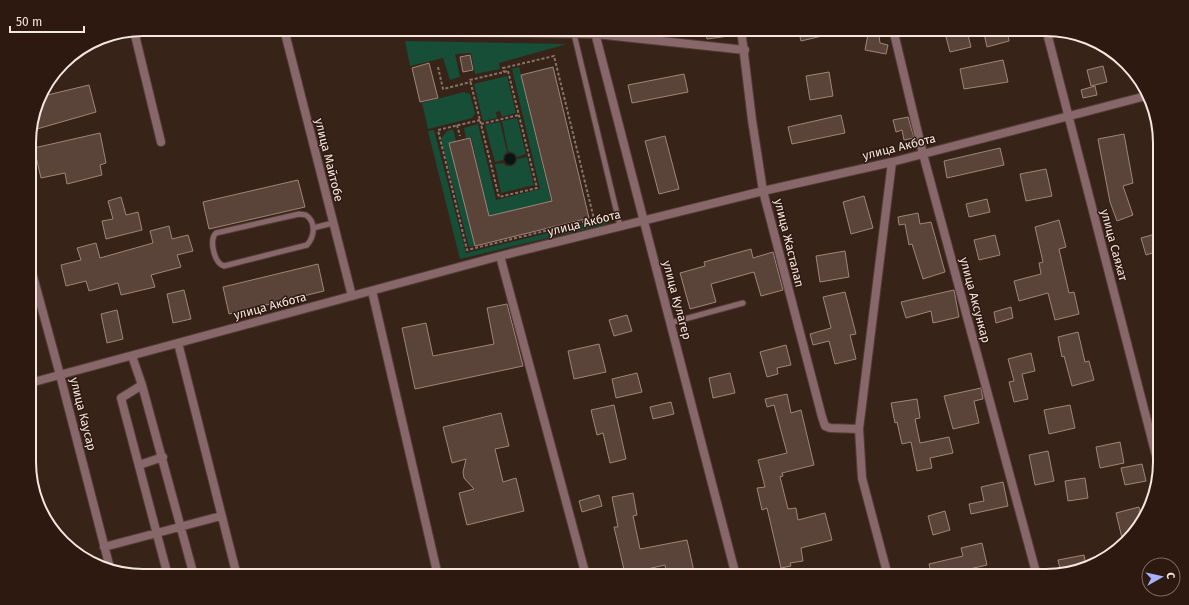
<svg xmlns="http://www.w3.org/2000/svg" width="1189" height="605" font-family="'Fira Sans',sans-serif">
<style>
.green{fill:#174e38}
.water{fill:#061414}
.building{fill:#5a4338;stroke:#a08579}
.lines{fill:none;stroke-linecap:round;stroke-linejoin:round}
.lane-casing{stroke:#523e35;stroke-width:7}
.street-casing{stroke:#523e35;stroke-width:10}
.path{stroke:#86746b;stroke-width:2;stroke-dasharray:3 2;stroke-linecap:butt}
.lane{stroke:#88676b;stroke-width:5}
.street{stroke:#88676b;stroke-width:8}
.labels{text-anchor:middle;stroke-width:3;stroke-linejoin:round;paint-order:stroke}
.street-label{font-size:12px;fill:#f5e6e0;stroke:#2e1910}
.rim{fill:none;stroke:#f5e6e0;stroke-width:2}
</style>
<rect width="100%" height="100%" fill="#382319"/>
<path class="green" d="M405 41 567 44 499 63 500 69 475 74 471 53 455 54 460 77 450 80 443 58 410 66Z
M519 67 551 201 489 216 471 137 466 138 464 128 478 124 496 200 540 189 512 69Z
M507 76 516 113 502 117 500 111 496 112 497 118 483 121 474 84Z
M464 92 470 94 475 113 472 118 428 129 422 103Z
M517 118 526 154 517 157 514 153 508 151 502 121Z
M500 122 507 152 504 155 503 160 495 162 485 125Z
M453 129 456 141 449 143 475 246 469 247 441 139 447 131Z
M434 130 466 253 605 219 607 224 460 259 428 131Z
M527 157 534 185 501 193 495 164 503 163 506 166H512L516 163 517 159Z"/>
<path class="water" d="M504.5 159a5.5 5.5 0 1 1 11 0a5.5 5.5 0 1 1-11 0Z"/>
<path class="building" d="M705 29H736V35L707 39Z
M798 29H821L822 36 801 41Z
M869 29H878L880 43 888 45 886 54 865 50Z
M983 29H1007L1009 41 987 47Z
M967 31 971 47 950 52 946 37Z
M470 55 473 70 463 72 460 57Z
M1003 60 1008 82 964 89 960 69Z
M429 63 438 98 420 102 412 68Z
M1103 66 1107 82 1091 86 1087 70Z
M553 67 589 218 475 246 449 143 470 138 489 216 552 201 521 75Z
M829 72 833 96 810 100 806 76Z
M684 74 688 92 632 103 628 85Z
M89 85 96 112 30 131 39 97Z
M1095 86 1097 95 1083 98 1081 90Z
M841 115 845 133 792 144 788 127Z
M908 117 914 138 904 140 902 130 896 132 893 120Z
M100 133 106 163 100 165 102 175 67 184 65 173 41 178 34 148Z
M1124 134 1133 183 1123 186 1133 215 1117 221 1110 202 1098 139Z
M665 136 679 189 659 194 645 141Z
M1000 148 1004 165 947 178 944 161Z
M1046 169 1052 196 1026 201 1020 174Z
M298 180 305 207 209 229 203 202Z
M864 196 873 228 851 234 843 202Z
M121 197 126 215 138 212 142 230 106 239 102 221 113 219 108 201Z
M987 199 990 212 969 217 966 204Z
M918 213 920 224 931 222 945 272 923 279 912 244 909 245 905 224 899 225 898 217Z
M1059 220 1066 247 1059 249 1069 293 1074 292 1079 314 1055 320 1048 293 1019 301 1014 281 1041 274 1039 263 1043 262 1035 227Z
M169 226 172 239 188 235 193 251 177 255 181 267 151 275 155 287 121 295 118 283 89 291 86 281 66 286 61 265 81 260 77 248 96 243 100 258 153 243 150 231Z
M1159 233V251L1146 255 1141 238Z
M995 235 1000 255 979 260 974 240Z
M751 249 753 258 773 252 783 290 761 296 754 272 711 284 716 302 690 309 680 273 705 266 704 262Z
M845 251 849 277 820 282 816 256Z
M318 264 324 291 229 314 223 287Z
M184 290 191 319 173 323 167 294Z
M954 290 959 317 933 323 931 311 906 318 901 302Z
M845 292 856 334 850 335 856 359 835 364 829 341 813 345 810 334 831 328 823 297Z
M507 304 523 366 415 389 402 328 426 323 433 356 494 344 487 308Z
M1011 307 1013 318 996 323 994 312Z
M117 310 123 339 107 343 101 314Z
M627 315 632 331 614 336 609 320Z
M1078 332 1085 362 1089 361 1094 380 1072 386 1064 356 1062 357 1058 337Z
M599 344 606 372 574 379 568 351Z
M786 345 791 365 777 368 778 374 767 377 760 352Z
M1031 353 1035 371 1022 374 1028 399 1014 402 1009 382 1014 381 1008 359Z
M637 373 642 392 616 398 612 379Z
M730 373 735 393 713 398 709 378Z
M981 388 983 399 974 401 979 423 953 429 944 396Z
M787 394 791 413 801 410 814 465 782 473 783 476 780 477 788 509 796 508 798 520 825 513 832 540 801 548 803 561 790 563 791 566 781 568 767 508 762 510 757 488 765 487 758 460 787 453 774 405 767 407 765 399Z
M917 399 920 418 915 419 920 443 949 437 953 453 930 458 932 468 917 471 911 442 902 444 897 422 895 423 891 403Z
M671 402 674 414 653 419 650 407Z
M614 405 626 459 610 463 603 433 597 435 591 410Z
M1070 405 1075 428 1049 434 1044 410Z
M501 413 509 446 495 449 503 482 516 478 524 511 467 525 459 493 474 489 464 478 463 472 466 459 452 463 443 427Z
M1120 442 1124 463 1100 468 1096 447Z
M1048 451 1054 481 1035 485 1029 455Z
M1142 464 1146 481 1125 485 1121 468Z
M1085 478 1088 498 1068 501 1065 481Z
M1003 482 1008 506 971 514 969 504 984 501 981 487Z
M633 493 637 515 633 516 640 549 687 540 695 576H667L665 565 625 574 614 527H618L612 497Z
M599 495 602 506 582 512 579 501Z
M1139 507 1142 520 1128 536 1122 538 1116 513Z
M945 511 950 530 933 535 928 516Z
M982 543 987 565 956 572 957 576H932L929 564 963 556 961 548Z
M1084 555 1086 565 1061 573 1058 560Z"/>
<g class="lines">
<g class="lane-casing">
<path id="lane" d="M574 34 620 226
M299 214 306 215C316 222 315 236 307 245L224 266C214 263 209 240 216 233Z
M313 228 333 223
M670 323 743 303"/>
</g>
<g class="street-casing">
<path id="street" d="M284 29 352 296
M444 29 450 32 596 34 745 50
M594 29 736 576
M741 29 752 120 763 191 822 417 825 426 830 428 859 429
M893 29 923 154 1037 576
M1046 29 1159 467
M134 31 161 142
M500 256 586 576
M30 265 60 375 110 568
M372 291 438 576
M178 343 237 576
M132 356 142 385 194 576
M30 383 500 256 763 191 892 162 1146 96
M142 385 121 398 168 576
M139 465 163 457
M104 547 221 516
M888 576 862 478 859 429 892 162"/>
</g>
<path class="path" d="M438 67 443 89 471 82
M508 71 537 188 499 197 470 80Z
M480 120 438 130 467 250 594 219 554 56 503 68 504 72
M481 124 519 115
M457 125 460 136"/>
<use href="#lane" class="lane"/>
<use href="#street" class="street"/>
</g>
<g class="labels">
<g class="street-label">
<text transform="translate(899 147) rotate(-14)" y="4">улица Акбота</text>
<text transform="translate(329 160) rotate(76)" y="4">улица Майтобе</text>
<text transform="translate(584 223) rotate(-14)" y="4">улица Акбота</text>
<text transform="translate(789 243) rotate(76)" y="4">улица Жасталап</text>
<text transform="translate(1114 245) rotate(75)" y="4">улица Саяхат</text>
<text transform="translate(677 300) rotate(75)" y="4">улица Кулагер</text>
<text transform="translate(975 300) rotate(75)" y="4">улица Аксункар</text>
<text transform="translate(270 306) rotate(-15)" y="4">улица Акбота</text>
<text transform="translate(83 414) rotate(76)" y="4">улица Каусар</text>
</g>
</g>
<path d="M0 0H1189V605H0ZM143 36H1046A107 107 0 0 1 1153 143V462A107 107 0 0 1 1046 569H143A107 107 0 0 1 36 462V143A107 107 0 0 1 143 36Z" fill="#2e1910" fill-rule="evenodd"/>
<path class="rim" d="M143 36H1046A107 107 0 0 1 1153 143V462A107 107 0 0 1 1046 569H143A107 107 0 0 1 36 462V143A107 107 0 0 1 143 36Z"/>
<g transform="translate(1161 577) rotate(82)"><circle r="19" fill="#2e1910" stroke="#7e6b63"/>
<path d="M0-3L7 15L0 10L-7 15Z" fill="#a5b1fc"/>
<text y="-6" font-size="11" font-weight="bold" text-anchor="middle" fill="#f5e6e0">С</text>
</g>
<path d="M10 26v6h74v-6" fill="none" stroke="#f5e6e0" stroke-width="2"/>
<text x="16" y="26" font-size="12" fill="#f5e6e0" stroke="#2e1910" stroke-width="3" paint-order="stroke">50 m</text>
</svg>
